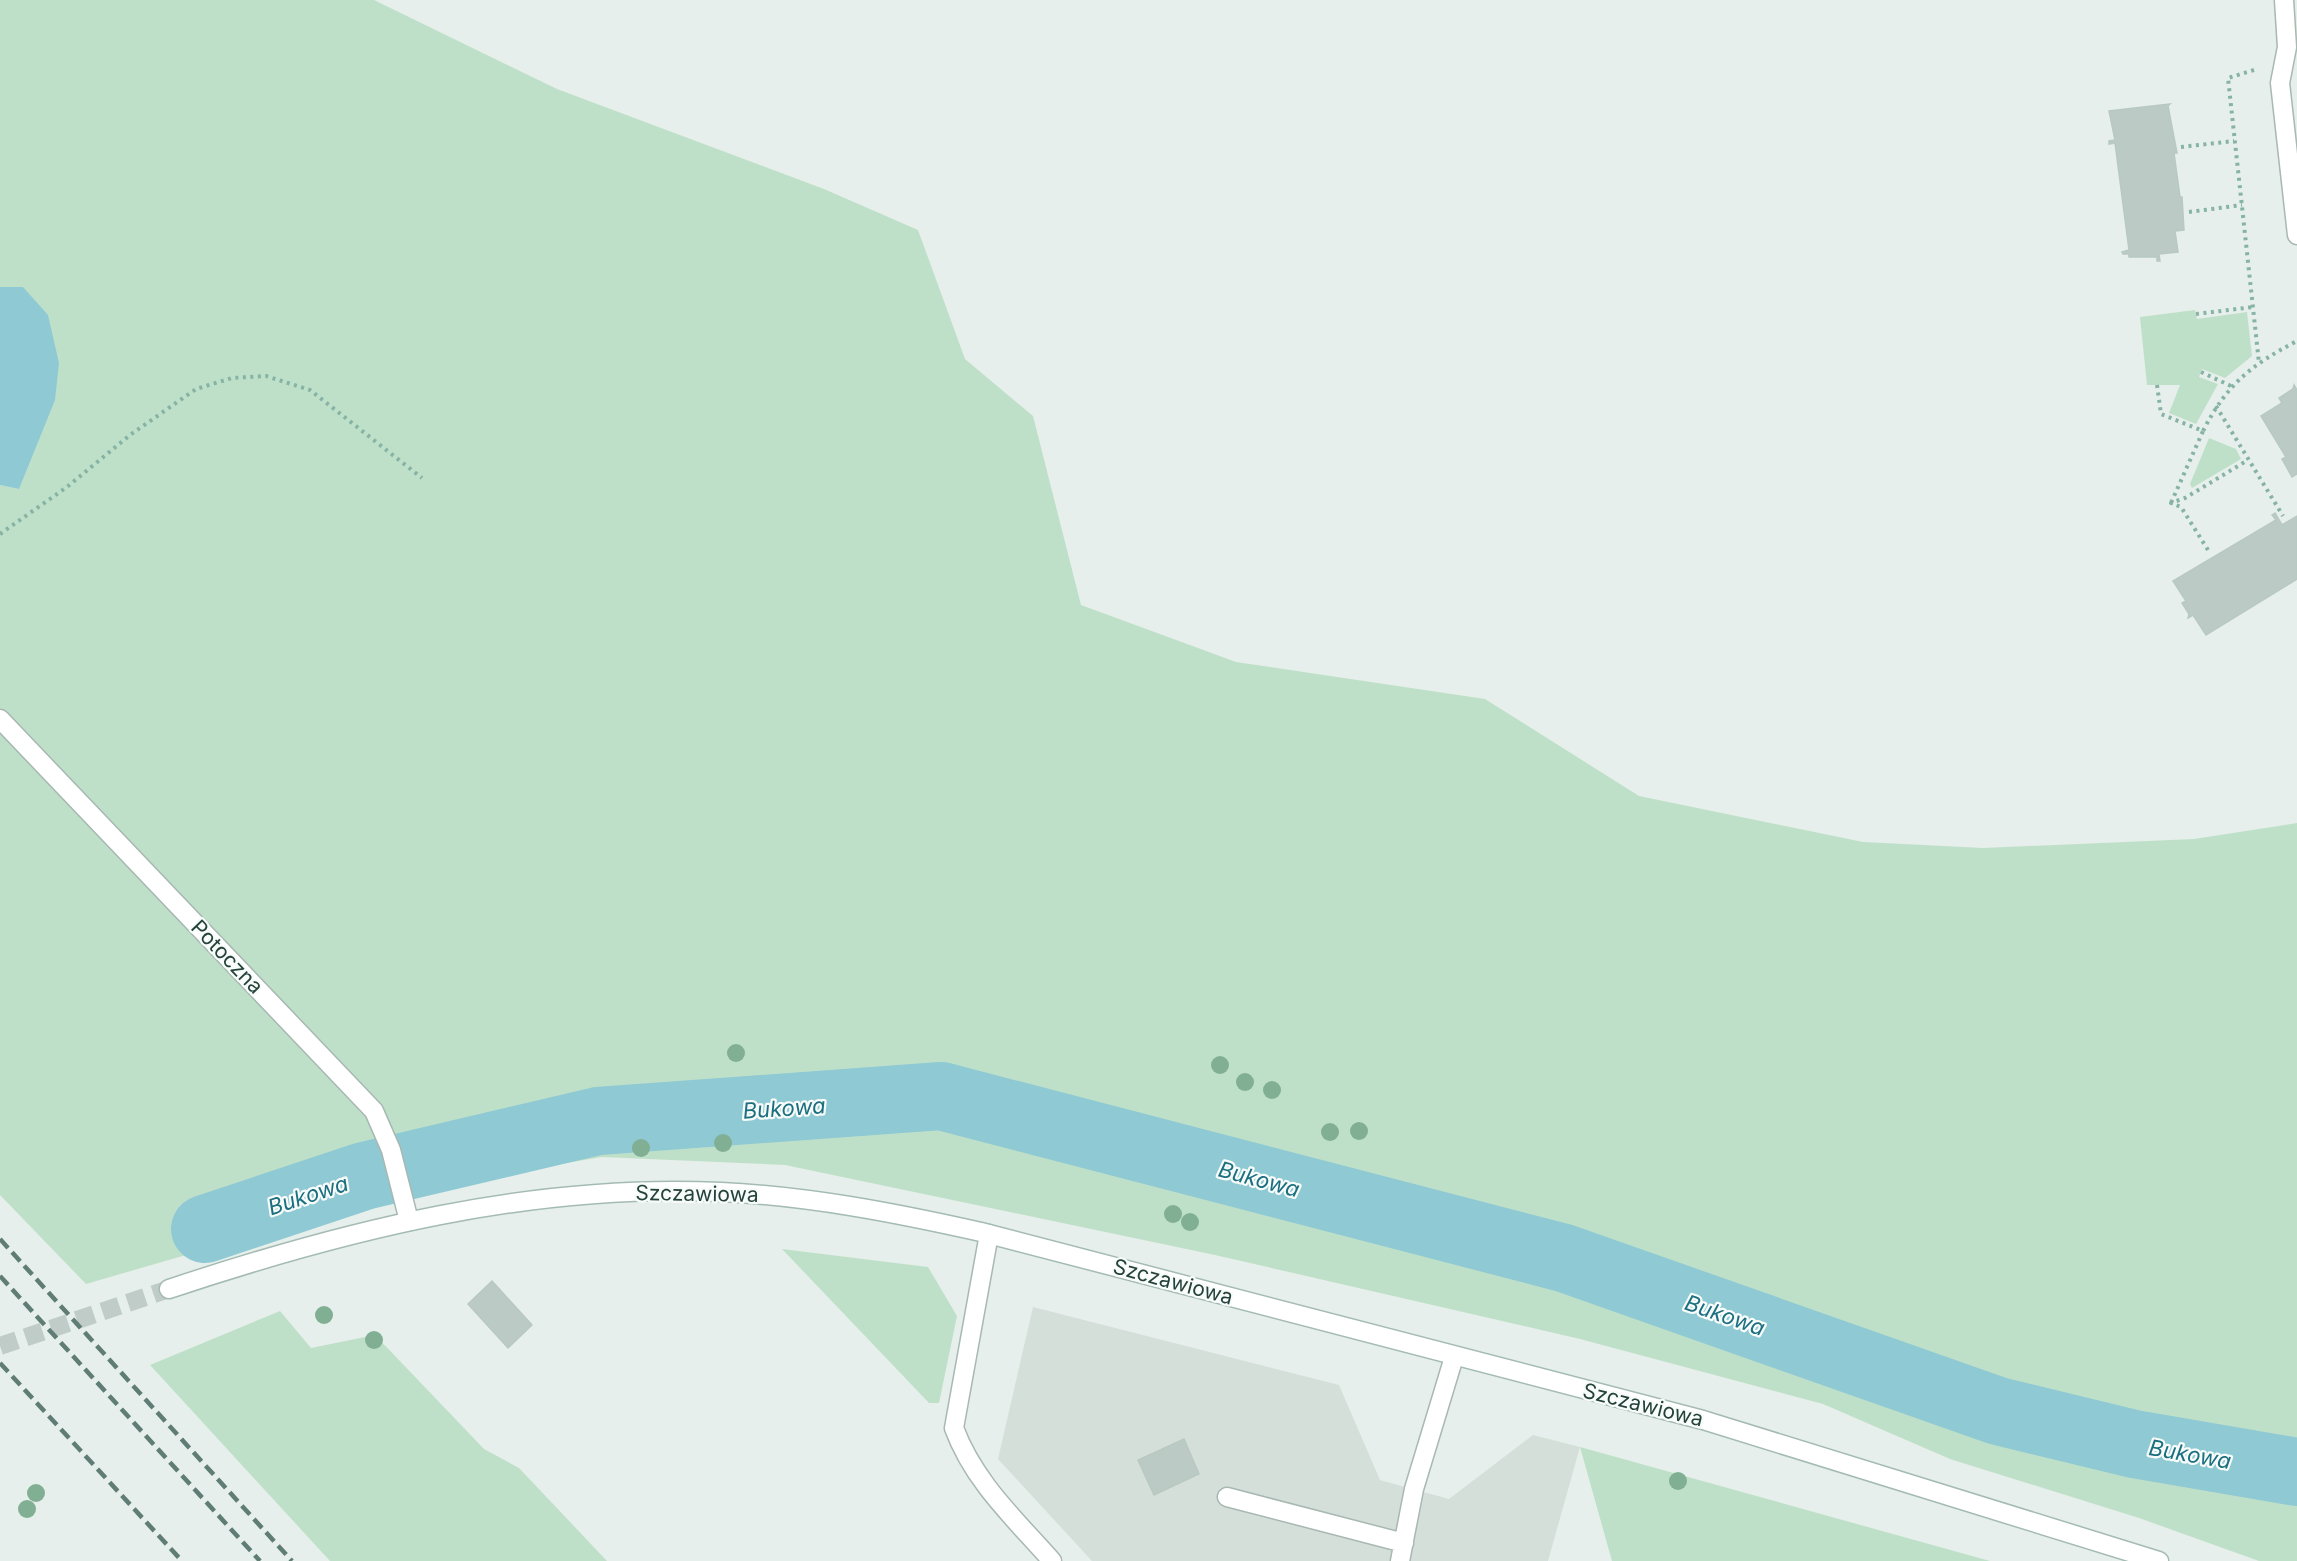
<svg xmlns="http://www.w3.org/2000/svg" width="2297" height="1561" font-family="Inter,sans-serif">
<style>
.built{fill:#d4dfda}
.green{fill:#bfe0c8}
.water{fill:#8ec9d4}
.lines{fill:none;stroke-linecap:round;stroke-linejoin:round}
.river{stroke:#8ec9d4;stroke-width:68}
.building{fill:#bbcac4;stroke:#b8c9c2;stroke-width:1.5}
.secondary-tunnel{stroke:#bfccc8;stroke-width:18;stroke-dasharray:18 9;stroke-linecap:butt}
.lane-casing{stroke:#a8b8b2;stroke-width:21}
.street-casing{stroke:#a8b8b2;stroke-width:21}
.secondary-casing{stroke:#a4bbb3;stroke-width:21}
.path{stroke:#86b3a5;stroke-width:4;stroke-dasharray:3 4.5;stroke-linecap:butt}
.lane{stroke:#fff;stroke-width:18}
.street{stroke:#fff;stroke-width:18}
.secondary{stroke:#fff;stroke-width:18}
.rail{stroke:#5f7d75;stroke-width:4.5;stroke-dasharray:12 6;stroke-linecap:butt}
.tree{fill:#80af93}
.labels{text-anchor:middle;stroke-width:4.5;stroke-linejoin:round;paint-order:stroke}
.street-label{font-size:21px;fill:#24423a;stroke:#f7fbf9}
.water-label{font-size:22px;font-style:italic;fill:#1c6f80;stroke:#f7fbf9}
</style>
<rect width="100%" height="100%" fill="#e6efeb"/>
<path class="built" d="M1033 1307 1339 1385 1380 1480 1449 1499 1533 1435 1580 1447 1548 1561H1092L998 1459Z"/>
<path class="green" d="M0 0H374L557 89 824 189 918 230 965 359 1033 416 1081 605 1236 662 1485 699 1639 796 1863 842 1983 848 2194 839 2297 823V1561H2259L2139 1518 1950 1459 1823 1404 1580 1339 1215 1255 785 1165 602 1157 375 1195 334 1212 86 1284 0 1195V485L19 489 23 287H0Z
M2195 310 2197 319 2247 312 2252 356 2225 378 2202 369 2199 377 2218 384 2196 424 2169 413 2180 385H2147L2140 317Z
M2209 438 2236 449 2241 459 2192 488 2190 484Z
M782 1249 928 1267 957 1316 939 1403H929Z
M280 1311 311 1348 375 1335 484 1449 519 1468 607 1561H330L150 1365Z
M1580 1447 1990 1561H1612Z"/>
<path class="water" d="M0 287H23L48 315 59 363 55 400 19 489 0 485Z"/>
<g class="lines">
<path class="river" d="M205 1229 364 1176 598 1121 941 1096 1564 1258 1998 1411 2134 1444 2297 1472"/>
</g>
<path class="building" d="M2170 104 2168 106 2177 153H2174L2180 197H2182L2184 230 2175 231 2178 252 2159 254 2160 261H2157V257H2129V254H2123L2122 252 2129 250 2115 143 2109 144V141L2115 140 2109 111Z
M2294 385 2297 390V474L2292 477 2282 459 2286 457 2261 416 2282 403 2279 398 2293 389Z
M2275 513 2282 525 2297 516V579L2206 635 2193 615 2188 618 2189 614 2182 603 2186 601 2173 581 2276 520 2272 515Z
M492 1281 532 1325 508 1348 468 1304Z
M1184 1439 1199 1474 1154 1495 1138 1460Z"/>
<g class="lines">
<path class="secondary-tunnel" d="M0 1346 169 1289"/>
<g class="lane-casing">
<path id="lane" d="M0 719 374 1111 391 1150 409 1221
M989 1234 954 1428C974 1482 1015 1519 1052 1561
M1227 1497 1404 1543
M1400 1561 1414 1489 1454 1357"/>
</g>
<g class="street-casing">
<path id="street" d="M2284 0 2287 47 2280 83 2297 235"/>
</g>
<g class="secondary-casing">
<path id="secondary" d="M169 1289C346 1230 533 1183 721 1192 809 1196 896 1213 981 1232L1703 1420 2159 1561"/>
</g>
<path class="path" d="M2254 70 2228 78 2259 363
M2181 147 2234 141
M2189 212 2242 205
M2196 314 2253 307
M2201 372 2231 386
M2157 385 2161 414 2203 431 2171 503
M2216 406 2283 516
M2203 431C2227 384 2251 365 2297 341
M0 534 67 487 130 435 196 389 232 378 266 376 310 390 422 478
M2208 550 2181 507 2171 503 2185 498 2248 460"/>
<use href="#lane" class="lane"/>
<use href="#street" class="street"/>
<use href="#secondary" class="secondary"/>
<path class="rail" d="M0 1239 292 1561
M0 1276 260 1561
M0 1363 182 1561"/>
</g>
<g class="tree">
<circle cx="736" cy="1053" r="9"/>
<circle cx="1220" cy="1065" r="9"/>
<circle cx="1245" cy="1082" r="9"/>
<circle cx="1272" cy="1090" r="9"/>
<circle cx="1359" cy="1131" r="9"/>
<circle cx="1330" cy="1132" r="9"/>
<circle cx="723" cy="1143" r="9"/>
<circle cx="641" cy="1148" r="9"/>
<circle cx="1173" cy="1214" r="9"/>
<circle cx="1190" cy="1222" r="9"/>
<circle cx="324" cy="1315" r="9"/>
<circle cx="374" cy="1340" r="9"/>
<circle cx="1678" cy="1481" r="9"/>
<circle cx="36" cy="1493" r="9"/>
<circle cx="27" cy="1509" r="9"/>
</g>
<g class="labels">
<g class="street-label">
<text transform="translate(227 957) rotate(46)" y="7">Potoczna</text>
<text transform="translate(697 1194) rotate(1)" y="7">Szczawiowa</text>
<text transform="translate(1173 1282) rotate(15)" y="7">Szczawiowa</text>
<text transform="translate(1643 1405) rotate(14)" y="7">Szczawiowa</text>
</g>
<g class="water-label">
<text transform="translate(784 1108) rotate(-4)" y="8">Bukowa</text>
<text transform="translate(1259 1179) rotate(15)" y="8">Bukowa</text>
<text transform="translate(308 1195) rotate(-18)" y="8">Bukowa</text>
<text transform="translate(1725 1315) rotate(19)" y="8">Bukowa</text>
<text transform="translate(2190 1454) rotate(10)" y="8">Bukowa</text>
</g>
</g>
</svg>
